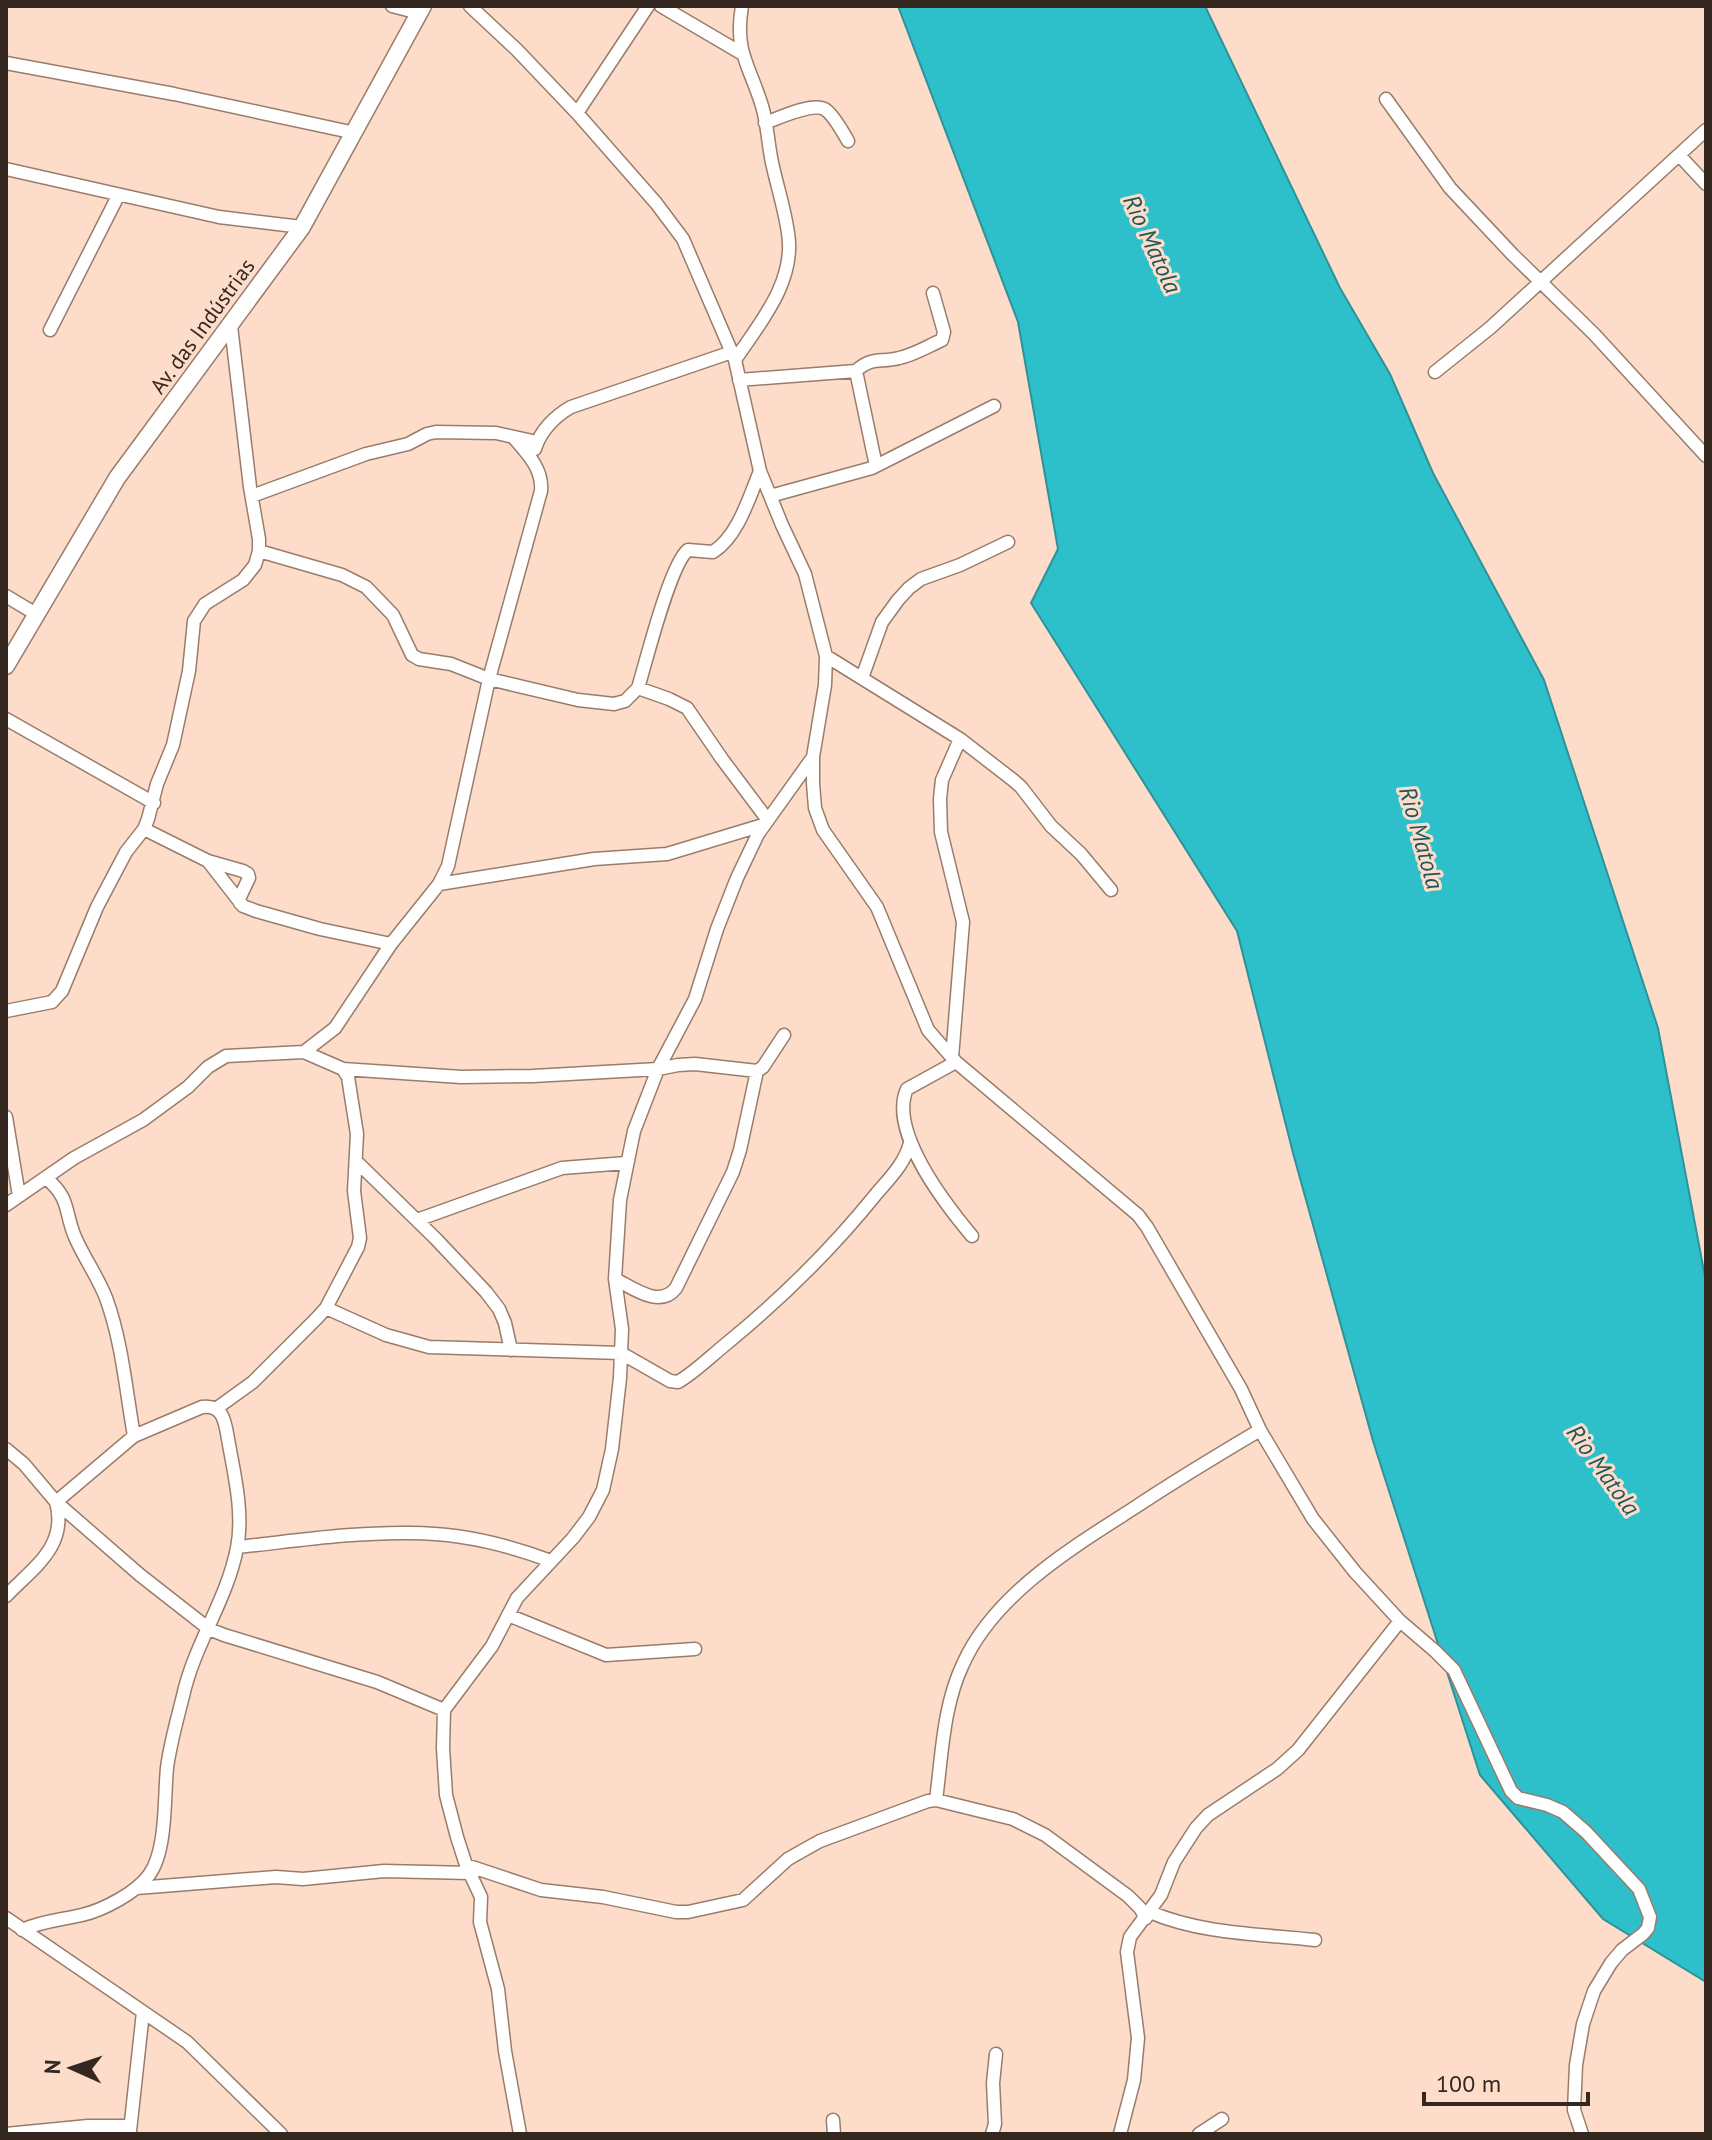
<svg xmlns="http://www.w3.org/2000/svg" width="1712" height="2140" font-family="'PT Sans',sans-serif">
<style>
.water{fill:#2dc0cb;stroke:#2f9298;stroke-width:2}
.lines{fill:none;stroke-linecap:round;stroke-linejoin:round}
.minor-casing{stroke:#997c6b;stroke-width:15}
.tertiary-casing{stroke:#997c6b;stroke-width:19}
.minor{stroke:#fff;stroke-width:12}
.tertiary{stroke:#fff;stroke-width:16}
.labels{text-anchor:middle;stroke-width:6;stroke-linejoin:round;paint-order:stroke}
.street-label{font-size:22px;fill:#332720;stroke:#fdddca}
.water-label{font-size:24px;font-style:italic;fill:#1d565b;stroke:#fdddca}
</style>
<rect width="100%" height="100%" fill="#fdddca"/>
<path class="water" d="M898 6H1205L1340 288 1390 374 1433 473 1544 680 1658 1028 1706 1282V1982L1603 1919 1480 1775 1373 1441 1293 1153 1237 931 1031 603 1058 549 1018 322Z"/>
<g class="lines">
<g class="minor-casing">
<path id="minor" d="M392 6 419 13
M470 6 517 50 577 113 656 203 683 239 735 360 760 471 782 525 805 574 826 656 825 685 813 757 758 834 737 878 717 929 695 999 658 1069 634 1131 620 1200 615 1279 622 1329 620 1378 612 1449 603 1490 589 1517 573 1538 517 1598 492 1646 444 1710 443 1748 446 1795 457 1837 466 1865 481 1897 480 1922 498 1989 505 2051 520 2134
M661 6 741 53
M6 63 174 94 355 133
M1386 99 1450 188 1513 255 1594 334 1706 456
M577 113 648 6
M765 123C779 118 814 101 826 110 835 117 842 131 848 141
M1679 155 1706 184
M6 169 219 217 302 227
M50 330 118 196
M735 360C760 323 796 281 788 233 785 211 778 189 773 167 768 147 768 126 762 106 750 66 734 52 742 6
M856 371 876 466
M1435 372 1490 328 1706 130
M739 380 856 371C872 356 881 363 899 358 914 355 928 346 942 340L944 332 933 293
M535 449C540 431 555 416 571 407L732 352
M252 496 366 454 408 444 427 434 436 432 496 433 537 442
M770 496 872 468 994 406
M259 551 342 575 366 587 393 615 412 655 419 659 451 664 489 679 578 700 614 704 625 701 638 688 669 699 687 708 722 759 767 819
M6 596 36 614
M826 656 960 739 1013 780 1021 787 1051 826 1081 854 1111 890
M862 678 882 622 898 600 909 588 921 579 960 565 1008 542
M638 688C646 662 670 564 688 550L713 552C738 536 749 498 760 471
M6 719 154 803
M813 757V783L815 808 823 830 877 907 928 1030 956 1062 1138 1215 1147 1227 1241 1389 1260 1430 1313 1519 1355 1572 1400 1621 1435 1651 1454 1670 1511 1791 1518 1798 1547 1805 1563 1812 1586 1832 1639 1889 1650 1917 1648 1928 1643 1934 1622 1950 1611 1963 1594 1991 1583 2024 1576 2065 1574 2110 1582 2134
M144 829 208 861 243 871 248 874 249 878 239 899 240 903
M208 861 243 906 256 911 320 929 391 944
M439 884 594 859 667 854 763 825
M6 1011 52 1002 62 991 97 907 126 852 144 829 148 819 157 784 173 745 189 671 194 621 205 604 243 580 255 565 259 551V539L250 487 231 326
M952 1058 963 922 941 832 940 799 942 780 960 739
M956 1062 907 1089C888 1131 946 1205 972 1236
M343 1069 461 1077 533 1076 658 1069 678 1065 695 1064 757 1071 763 1067 784 1035
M6 1117 19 1196
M357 1162 436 1239 486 1292 499 1309 505 1323 511 1350
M46 1178C71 1199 64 1211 75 1237 84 1258 98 1277 106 1298 122 1341 126 1391 134 1436
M6 1205 74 1158 143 1120 188 1087 208 1067 226 1056 304 1052 335 1028 391 944 439 884 448 866 489 679 541 491C543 469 527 453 514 438
M417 1220 562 1168 626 1163
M615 1279C633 1288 660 1309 676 1288L733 1172 740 1150 757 1071
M326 1308 386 1335 429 1347 621 1353 670 1381 678 1382C695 1372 710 1357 726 1344 781 1299 832 1249 877 1193 890 1178 905 1163 910 1143
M217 1408 253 1382 317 1318 326 1308 358 1247 360 1238 354 1191 357 1134 348 1077 343 1069 304 1052
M6 1449 24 1464 56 1502 140 1575 209 1629 224 1635 377 1682 444 1710
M238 1547C295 1541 353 1532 411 1533 459 1533 506 1544 551 1561
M6 1596C34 1567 68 1546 56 1502L134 1436 202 1407C223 1404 225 1421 228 1439 234 1473 244 1513 237 1548 227 1600 194 1645 183 1696 177 1720 170 1744 167 1768 164 1798 167 1851 149 1875 136 1893 103 1910 82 1915 61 1920 42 1921 22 1930
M508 1615 606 1655 695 1649
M936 1800C942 1755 943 1706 963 1664 994 1595 1070 1549 1131 1510 1173 1482 1216 1456 1260 1430
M466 1865 541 1890 603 1897 676 1912H688L743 1900 788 1859 802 1851 820 1841 928 1801 936 1800 1013 1819 1045 1835 1128 1896 1140 1908 1146 1918
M137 1888 276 1877 303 1879 384 1871 470 1873
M1150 1912C1201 1934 1260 1934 1315 1940
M6 1918 187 2042 281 2134
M833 2120 834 2134
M130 2131 143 2012
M6 2134 88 2126H130
M992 2134 995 2124 993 2083 996 2054
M1120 2134 1134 2080 1138 2038 1127 1952 1130 1937 1161 1895 1174 1862 1196 1828 1208 1815 1277 1769 1298 1750 1400 1621
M1199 2134 1222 2119"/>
</g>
<g class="tertiary-casing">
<path id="tertiary" d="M6 666 117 478 302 227 423 6"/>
</g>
<use href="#minor" class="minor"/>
<use href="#tertiary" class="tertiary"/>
</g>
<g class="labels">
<g class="street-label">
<text transform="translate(202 326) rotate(-54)" y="8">Av. das Indústrias</text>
</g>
<g class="water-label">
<text transform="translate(1152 244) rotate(65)" y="8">Rio Matola</text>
<text transform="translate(1421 838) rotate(74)" y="8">Rio Matola</text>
<text transform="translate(1603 1470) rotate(54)" y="8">Rio Matola</text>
</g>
</g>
<rect width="1712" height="2140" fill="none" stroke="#332720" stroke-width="16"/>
<g transform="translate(72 2068) rotate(273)" stroke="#fdddca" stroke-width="6" paint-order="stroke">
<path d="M0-6L14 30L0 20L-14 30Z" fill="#332720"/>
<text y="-12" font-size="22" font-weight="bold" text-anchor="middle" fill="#332720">N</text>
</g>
<path d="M1424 2092v12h164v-12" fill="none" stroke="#332720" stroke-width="4"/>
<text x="1436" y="2092" font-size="24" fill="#332720" stroke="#fdddca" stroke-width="6" paint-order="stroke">100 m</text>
</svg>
